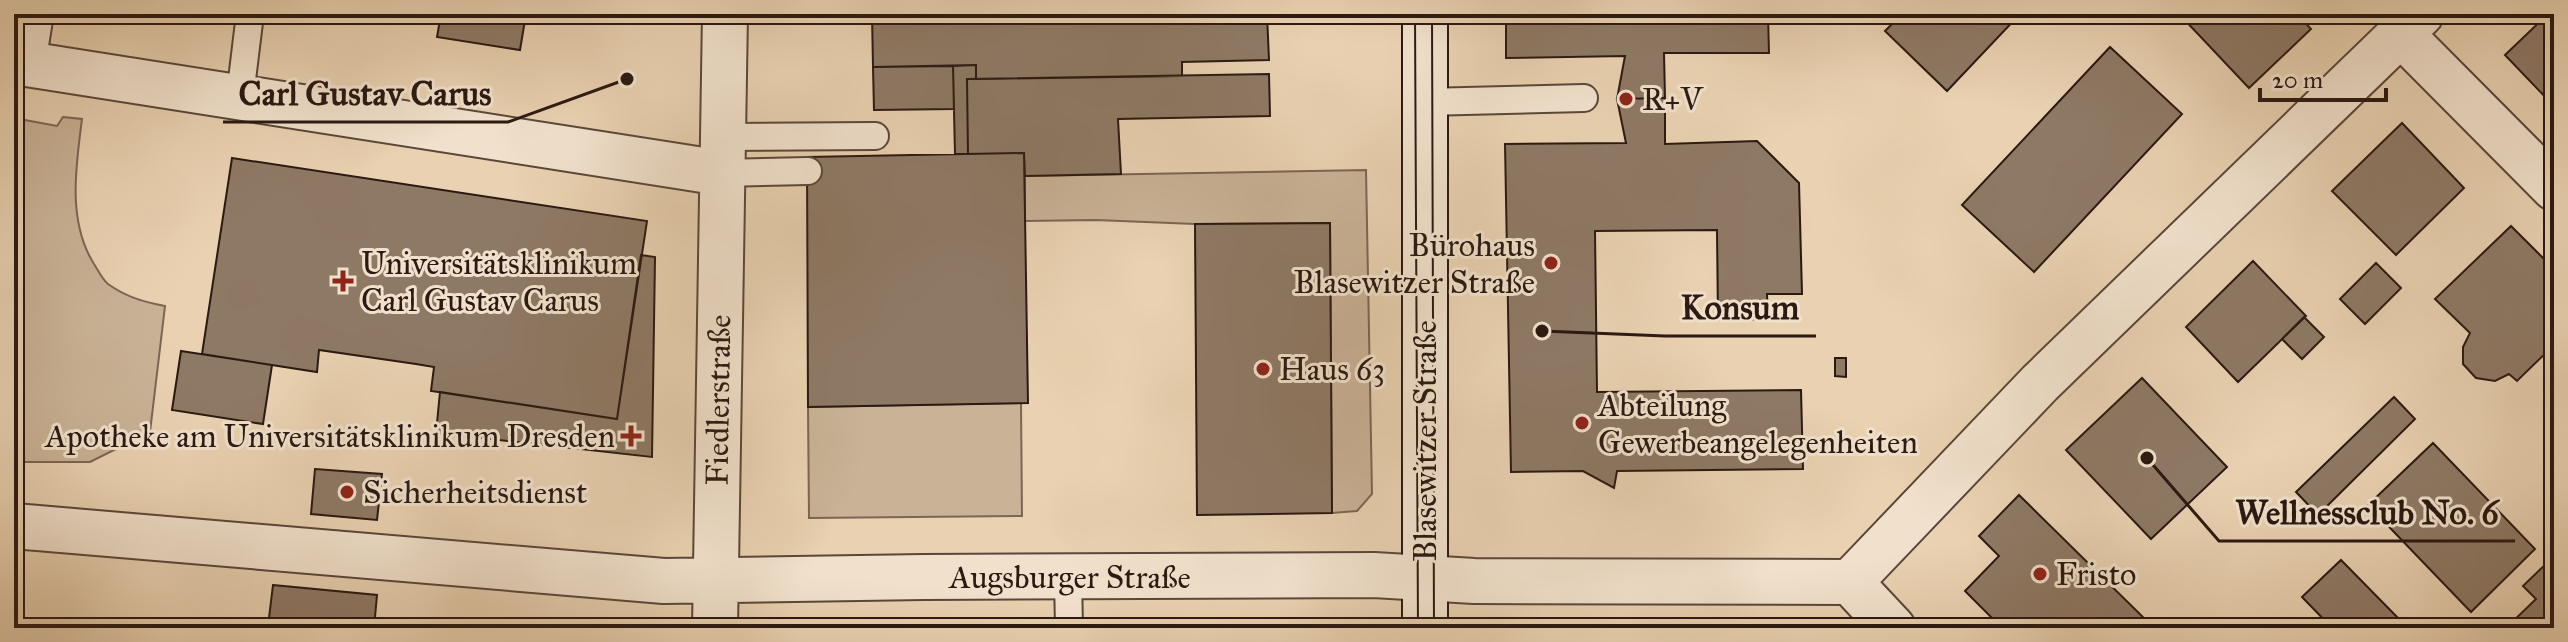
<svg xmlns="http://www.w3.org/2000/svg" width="2568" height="642" font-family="'IM FELL Great Primer',serif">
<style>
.green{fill:#c9b296;stroke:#7a6654;stroke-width:2}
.building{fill:#8e7965;stroke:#2b1912;stroke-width:2}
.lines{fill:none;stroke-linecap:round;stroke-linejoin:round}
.lane-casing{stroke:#5a473a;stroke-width:30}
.street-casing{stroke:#5a473a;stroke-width:48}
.secondary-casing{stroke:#2b1912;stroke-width:48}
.lane{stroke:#f1e1cc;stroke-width:26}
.street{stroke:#f1e1cc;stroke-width:44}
.secondary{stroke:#f1e1cc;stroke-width:44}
.tram{stroke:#2b1912;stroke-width:2}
.poi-dot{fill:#8f2418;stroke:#f1e1cc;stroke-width:3}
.labels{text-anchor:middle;stroke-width:6;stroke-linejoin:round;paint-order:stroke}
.poi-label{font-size:32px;fill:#2b1912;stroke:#f1e1cc;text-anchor:start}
.street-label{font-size:32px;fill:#2b1912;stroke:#f1e1cc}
.leader{fill:none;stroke:#2b1912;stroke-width:3}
.callout-dot{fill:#2b1912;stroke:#f1e1cc;stroke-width:3}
.callout-label{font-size:34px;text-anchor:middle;font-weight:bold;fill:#2b1912;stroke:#f1e1cc;stroke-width:6;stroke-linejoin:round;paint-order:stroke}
</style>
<rect width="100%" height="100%" fill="#e9d1b1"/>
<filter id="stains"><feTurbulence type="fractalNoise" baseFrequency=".0025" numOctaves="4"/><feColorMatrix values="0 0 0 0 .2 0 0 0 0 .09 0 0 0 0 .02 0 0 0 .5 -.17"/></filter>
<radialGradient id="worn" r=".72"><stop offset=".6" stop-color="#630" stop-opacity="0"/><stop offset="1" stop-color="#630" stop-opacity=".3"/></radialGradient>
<path class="green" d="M63 117 82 119C76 166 67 221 94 264 98 270 102 279 108 284 126 297 144 302 165 306L150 432 90 462H14V118L57 126Z
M1366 170 1372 494 1357 511 1332 513 1330 223 1195 224 1096 220 1025 221V176Z
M1021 403 1022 516 809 518 808 407Z"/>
<path class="building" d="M441 14H526L520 50 437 37Z
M872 14H1267L1269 60 1182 62V76L976 79V65L873 67Z
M1506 14H1768L1769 53H1664L1665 98 1617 99 1625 56 1506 58Z
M1902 14H2020L1947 91 1885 31Z
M2179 14H2297L2311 29 2249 88Z
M2548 14H2554V98L2550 102 2505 55Z
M2110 47 2182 114 2034 272 1962 205Z
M976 65V79H967L968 154H955L953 66Z
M953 66 954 109 874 110 873 67Z
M1269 74 1270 116 1118 119 1121 174 1025 176 1024 153 968 154 967 79Z
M1665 98V144L1757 141 1799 183 1802 294H1767L1768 319 1718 320 1717 230 1595 231 1597 392 1801 390 1803 469 1617 471 1614 488 1583 471 1511 472 1505 144 1626 143 1617 99Z
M2402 123 2464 188 2396 255 2332 191Z
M1024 153 1028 403 808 407 807 157Z
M232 158 647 221 617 419 431 391 434 367 416 364 319 350 317 372 202 354Z
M1330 223 1332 513 1197 515 1195 224Z
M2511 226 2554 269V345L2517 381 2509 374 2495 381 2476 378 2463 364V347L2470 333 2435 299Z
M641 255 655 257 652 457 436 433 440 392 617 419Z
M2253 261 2306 316 2238 382 2186 327Z
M2376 263 2401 288 2365 324 2340 299Z
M2304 317 2324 337 2302 359 2282 339Z
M181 351 272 365 263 424 172 410Z
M1835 358H1846V377L1835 376Z
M2142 378 2227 467 2151 539 2066 450Z
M2394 397 2415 419 2318 515 2296 492Z
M2433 443 2535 549 2471 612 2368 505Z
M315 469 382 474 377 520 311 514Z
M2019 495 2154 628H2002L1965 591 1999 556 1979 536Z
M2554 556V628H2506L2536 599 2523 586Z
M2341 560 2402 622 2396 628H2332L2302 597Z
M273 585 377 595 374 628H265V618H269Z"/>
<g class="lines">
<g class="lane-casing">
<path id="lane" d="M32 64 40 14
M240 96 250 14
M1425 102 1584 98
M723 137 875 136
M722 173 808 171
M1068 577 1069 628"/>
</g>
<g class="street-casing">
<path id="street" d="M2401 34 2554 188
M14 62 722 173
M14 526 664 581 924 577 1374 575 1474 581 1850 582 2040 383 2421 14
M1850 582 1893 628
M715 628 725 14"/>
</g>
<g class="secondary-casing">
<path id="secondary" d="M1425 14V628"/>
</g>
<use href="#lane" class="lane"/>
<use href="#street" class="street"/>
<use href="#secondary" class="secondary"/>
<path class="tram" d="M1415 14 1418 628
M1432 14 1434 628"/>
</g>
<g class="poi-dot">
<circle cx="1626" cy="99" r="8"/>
<circle cx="1551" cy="263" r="8"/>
<path d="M339 269h8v8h8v8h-8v8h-8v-8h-8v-8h8z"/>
<circle cx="1263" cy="369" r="8"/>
<circle cx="1582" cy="423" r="8"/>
<path d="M627 424h8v8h8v8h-8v8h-8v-8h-8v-8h8z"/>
<circle cx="347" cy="492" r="8"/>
<circle cx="2040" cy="574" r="8"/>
</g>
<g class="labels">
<g class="poi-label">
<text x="1642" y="110">R+V</text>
<text x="1535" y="256" text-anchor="end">Bürohaus<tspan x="1535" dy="37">Blasewitzer Straße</tspan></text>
<text x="361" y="274">Universitätsklinikum<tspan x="361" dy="37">Carl Gustav Carus</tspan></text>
<text x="1279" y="380">Haus 63</text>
<text x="1598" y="416">Abteilung<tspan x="1598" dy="37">Gewerbeangelegenheiten</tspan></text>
<text x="615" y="447" text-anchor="end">Apotheke am Universitätsklinikum Dresden</text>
<text x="363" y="503">Sicherheitsdienst</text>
<text x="2056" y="585">Fristo</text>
</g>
<g class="street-label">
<text transform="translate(718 400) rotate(-89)" y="11">Fiedlerstraße</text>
<text transform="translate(1425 441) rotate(-90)" y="11">Blasewitzer Straße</text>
<text x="1070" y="588">Augsburger Straße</text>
</g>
</g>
<path class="leader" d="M627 79L508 122H223M1542 331L1665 336H1816M2147 458L2219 541H2515"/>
<g class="callout-dot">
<circle cx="627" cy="79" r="8"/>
<circle cx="1542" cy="331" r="8"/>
<circle cx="2147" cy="458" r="8"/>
</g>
<g class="callout-label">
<text x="365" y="105">Carl Gustav Carus</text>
<text x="1740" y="319">Konsum</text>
<text x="2367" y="524">Wellnessclub No. 6</text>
</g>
<rect width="2568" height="642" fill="none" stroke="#e9d1b1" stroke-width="48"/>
<rect x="16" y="16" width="2536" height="610" fill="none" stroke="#2b1912" stroke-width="4"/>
<rect x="24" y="24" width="2520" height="594" fill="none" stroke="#2b1912" stroke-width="2"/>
<path d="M2260 88v12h126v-12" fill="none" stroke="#2b1912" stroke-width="4"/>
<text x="2272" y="88" font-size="24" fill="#2b1912" stroke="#f1e1cc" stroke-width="6" paint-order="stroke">20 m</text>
<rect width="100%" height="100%" filter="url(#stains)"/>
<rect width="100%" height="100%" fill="url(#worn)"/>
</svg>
